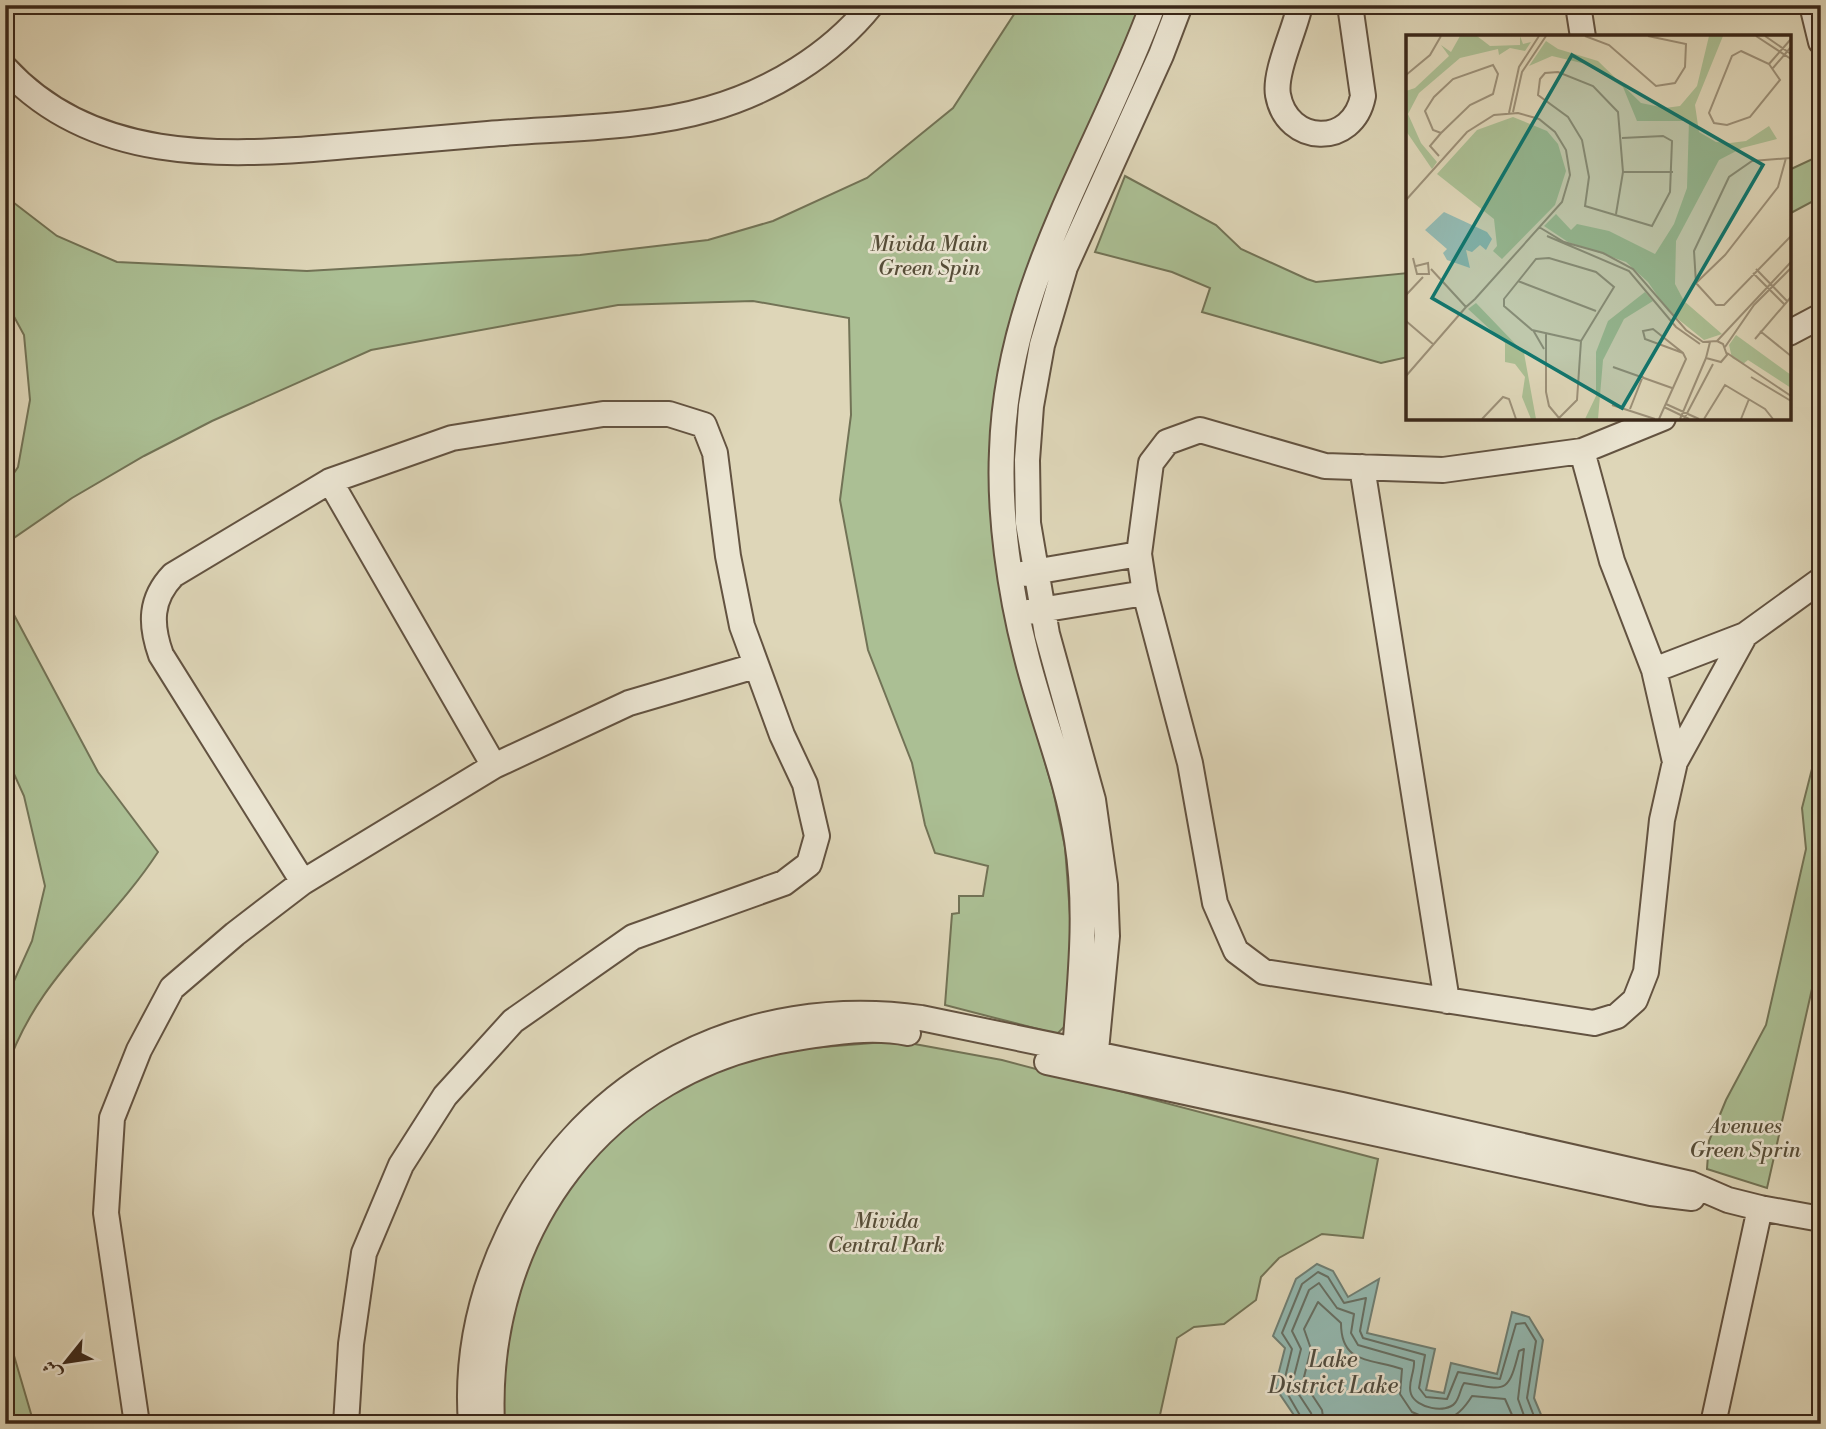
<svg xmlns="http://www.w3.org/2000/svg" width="1826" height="1429" font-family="'Libre Bodoni',Amiri,serif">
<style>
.green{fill:#abbf94;stroke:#727356;stroke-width:2}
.water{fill:#93b9b1;stroke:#6f7f74;stroke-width:2}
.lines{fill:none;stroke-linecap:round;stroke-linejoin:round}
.shore{stroke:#667065;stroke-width:2}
.minor-casing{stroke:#635341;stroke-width:28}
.minor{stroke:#eae4d1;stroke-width:24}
.labels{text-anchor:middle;stroke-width:5;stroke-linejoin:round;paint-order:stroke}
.park-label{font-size:21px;font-style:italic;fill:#564d38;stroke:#eae4d1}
.water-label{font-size:23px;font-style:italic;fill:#504c3f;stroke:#eae4d1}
.inset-road{fill:none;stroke:#9c9078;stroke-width:2}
.view{fill:#0f766e;fill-opacity:0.15;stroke:#0f766e;stroke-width:3.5}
.inset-edge{fill:none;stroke:#3a2719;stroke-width:3.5}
</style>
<rect width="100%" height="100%" fill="#ded6b8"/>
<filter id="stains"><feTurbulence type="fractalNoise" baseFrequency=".00286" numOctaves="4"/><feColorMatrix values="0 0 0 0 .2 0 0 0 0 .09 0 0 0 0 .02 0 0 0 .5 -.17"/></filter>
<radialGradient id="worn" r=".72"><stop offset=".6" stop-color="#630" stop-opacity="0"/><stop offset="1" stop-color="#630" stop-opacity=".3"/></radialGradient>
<path class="green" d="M1020 5H1143L1029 265 992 451 1035 728 1053 790 1065 847 1072 942 1068 1023 1057 1034 945 1005 952 914 959 913V896H983L988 866 935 853 925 825 912 763 868 650 840 500 851 415 849 318 753 301 618 305 371 350 212 421 144 456 72 498 5 544V486L18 467 30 400 24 335 5 300V196L57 236 117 262 307 271 580 255 708 240 773 221 867 178 953 108Z
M1821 155V197L1789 214V170Z
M1125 176 1216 225 1241 249 1307 279 1316 282 1408 273V357L1381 363 1202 312 1210 288 1172 272 1095 252Z
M5 598 98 772 158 852C107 930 33 981 5 1074V1001L32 941 45 886 24 796 5 754Z
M1821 750V949L1767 1188 1707 1169 1709 1141 1726 1100 1766 1025 1806 849 1802 808 1814 761Z
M898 1041 1002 1060 1378 1159 1363 1238 1322 1234 1279 1258 1261 1277 1256 1300 1224 1324 1194 1327 1177 1338 1158 1424H501L507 1324 547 1217 584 1168 621 1129 672 1090 731 1064 785 1050Z
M5 1325 34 1424H5Z"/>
<path class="water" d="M1317 1264 1333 1271 1348 1297 1379 1279 1367 1333 1435 1349 1426 1390 1444 1393 1451 1363 1497 1374 1512 1312 1529 1317 1543 1340 1534 1398 1545 1424H1300L1275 1387 1285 1348 1273 1336 1296 1279Z"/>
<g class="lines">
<path class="shore" d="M1305 1424 1283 1386 1292 1349 1282 1333 1302 1284 1318 1272 1328 1277 1344 1303 1366 1298 1360 1331 1363 1338 1425 1355 1419 1388 1426 1397 1447 1399 1458 1372 1500 1379 1516 1324 1525 1323 1536 1341 1527 1398 1537 1424
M1314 1424 1311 1413 1292 1384 1301 1349 1292 1331 1309 1290 1319 1283 1337 1308 1354 1314 1351 1333 1358 1345 1414 1361C1415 1372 1407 1384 1411 1394 1416 1408 1446 1414 1455 1403 1460 1397 1460 1389 1464 1383 1506 1390 1508 1395 1519 1351L1524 1349 1518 1399 1527 1424
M1324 1424 1322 1410 1303 1381 1311 1349 1304 1329 1318 1302 1341 1323C1341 1365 1371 1358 1402 1369L1400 1394 1412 1412C1441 1426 1456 1422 1472 1396L1505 1399 1516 1424"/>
<g class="minor-casing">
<path id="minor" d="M1300 5C1295 30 1274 72 1278 95 1287 145 1353 148 1363 96L1350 5
M1578 5 1583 37
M1812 5 1821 42
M5 68C91 162 220 157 336 147 387 143 438 138 488 134 559 128 641 129 709 109 770 92 831 55 871 5
M1789 333 1821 316
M1582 451 1612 561 1654 670 1675 762 1662 820 1646 972 1635 1000 1617 1016 1594 1023 1264 972 1236 951 1215 903 1190 763 1145 593 1139 554 1151 463 1167 442 1200 430 1325 466 1443 470 1582 451 1663 418
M1362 467 1447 1001
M330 481 494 766
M1022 574 1139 554
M1028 612 1145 593
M1654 670 1745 635 1821 580
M1675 762 1745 635
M303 882 161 655C150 624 150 599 173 575L330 481 452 438 603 414H669L704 425 715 453 728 556 742 626 782 735 805 784 817 836 809 864 784 883 633 937 513 1021 445 1096 401 1165 364 1253 351 1344 346 1424
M1047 1062 1651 1193 1692 1198
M1074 1065C1079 991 1089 915 1077 840 1067 776 1041 716 1026 654 1010 592 999 515 1002 451 1007 283 1097 157 1153 5
M1094 1071 1107 936 1105 885 1093 800 1047 634 1028 523 1027 460 1031 406 1042 345 1065 267 1161 55 1180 5
M1760 1208 1821 1219
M137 1424 106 1213 112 1118 139 1050 172 988 235 934 303 882 494 766 629 703 755 666
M471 1424C466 1358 480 1293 509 1233 586 1074 747 994 921 1018L1342 1105 1691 1184 1728 1200 1760 1208 1713 1424
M492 1424C483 1232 604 1067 797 1038 834 1032 872 1026 908 1033"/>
</g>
<use href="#minor" class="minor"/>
</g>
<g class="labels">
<g class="park-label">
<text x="929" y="251">Mivida Main<tspan x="929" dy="24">Green Spin</tspan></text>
<text x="1745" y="1133">Avenues<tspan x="1745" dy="24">Green Sprin</tspan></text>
<text x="886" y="1228">Mivida<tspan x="886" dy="24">Central Park</tspan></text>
</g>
<g class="water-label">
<text x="1333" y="1367">Lake<tspan x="1333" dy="26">District Lake</tspan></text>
</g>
</g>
<g transform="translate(1406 35)">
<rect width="385" height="385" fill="#ded6b8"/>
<path d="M54 1H71L84 11 114 10V1L117 9 125 7 119 16 104 13 93 20 92 14 54 23 13 58 2 79 15 108 31 127 26 134 0 96V56L9 53 43 21 35 10 45 17ZM303 1H317L289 70 293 97 310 107 324 108 340 106 363 91 371 104 336 113 313 125 270 206 269 249 278 266 316 299 298 305 262 276 242 247 220 227 162 207 138 191 150 179 165 195 171 189 203 196 249 219 268 189 281 153 283 86H231L217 52 180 29 146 21 123 31 140 6 152 14 192 26 235 68 259 73 274 71 291 51ZM107 82 141 96 152 109 160 136 149 170 96 224 87 216 91 211 88 184 31 139 71 95ZM239 257 247 266 218 284 197 325 192 384H179L190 361V317L202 286ZM70 268 118 318 130 384H125L116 362 119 342 109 329 99 327V308L62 274ZM330 300 385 340V353L342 325 337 329 326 323 323 310Z" fill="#abbf94"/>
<path d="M38 177 81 197 86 204 80 215 74 210 66 217 60 215 64 233 41 225 37 218 41 214 19 195Z" fill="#93b9b1"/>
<path class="inset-road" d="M179 1 203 10 250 51 269 48 279 32 280 9 242 1M350 1 385 24M359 1 385 19M335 16 363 29 374 45 344 82 321 90 308 88 303 78 326 21ZM363 29 385 4M87 30 92 39 87 59 64 70 35 98 27 95 19 76 28 62 47 44ZM367 33 385 12M0 40 24 20 35 1M107 77 116 37 140 1M103 78 113 32 133 1M33 121 24 111 35 98M385 123 346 126 323 142 288 216 290 248 310 270H318L385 201M217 137H267M0 165 61 97 88 80 112 78 133 84 149 97 160 115 164 140 156 167 69 264 60 272 25 234M210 179 217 137 212 77 187 51 152 37 139 38 134 44 132 60 162 82 176 105 183 142 179 171 246 191 264 157 266 106 257 101 216 103M133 192 158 207 197 218 227 234 280 295 297 307 311 306 317 309 321 320 315 327 300 323 304 307M141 201 223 236 270 292 294 309M7 223 11 239H23L22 228 10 231M350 234 381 266M347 238 378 269M112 246 190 276M290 248 319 220 372 152 380 123M0 260 17 242M0 286 28 310M127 295 138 314M354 296 385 321M140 299V357L143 371 153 383 171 365 175 306 208 252 190 237 143 223 130 224 98 264V271L126 295 175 306M349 304 385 262M311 306 385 227M319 312 348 270 385 233M321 318 385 361M207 332 266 353M0 341 60 272M345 342 385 366M260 369 293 384M206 370 249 384M258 372 283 384M224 374 237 341M76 384 97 362 103 364 110 384M253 384 280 324 277 318 247 294 237 296 239 304 277 318M274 384 300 323M278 384 307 329M298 384 319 350 359 374 367 384M335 384 343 364"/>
<path class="view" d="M166 20 357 130 216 373 26 263Z"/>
<rect width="385" height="385" class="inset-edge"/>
</g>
<rect width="1826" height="1429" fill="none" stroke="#ded6b8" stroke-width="28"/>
<rect x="7" y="7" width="1812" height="1415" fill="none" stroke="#3a2719" stroke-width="3.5"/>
<rect x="14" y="14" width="1798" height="1401" fill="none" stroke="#3a2719" stroke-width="2"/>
<g transform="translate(66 1362) rotate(240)" stroke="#eae4d1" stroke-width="5" paint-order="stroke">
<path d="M0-5L12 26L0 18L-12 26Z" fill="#3a2719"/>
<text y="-10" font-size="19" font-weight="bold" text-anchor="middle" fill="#3a2719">ش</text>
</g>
<rect width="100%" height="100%" filter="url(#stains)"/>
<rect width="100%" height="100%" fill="url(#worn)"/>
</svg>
